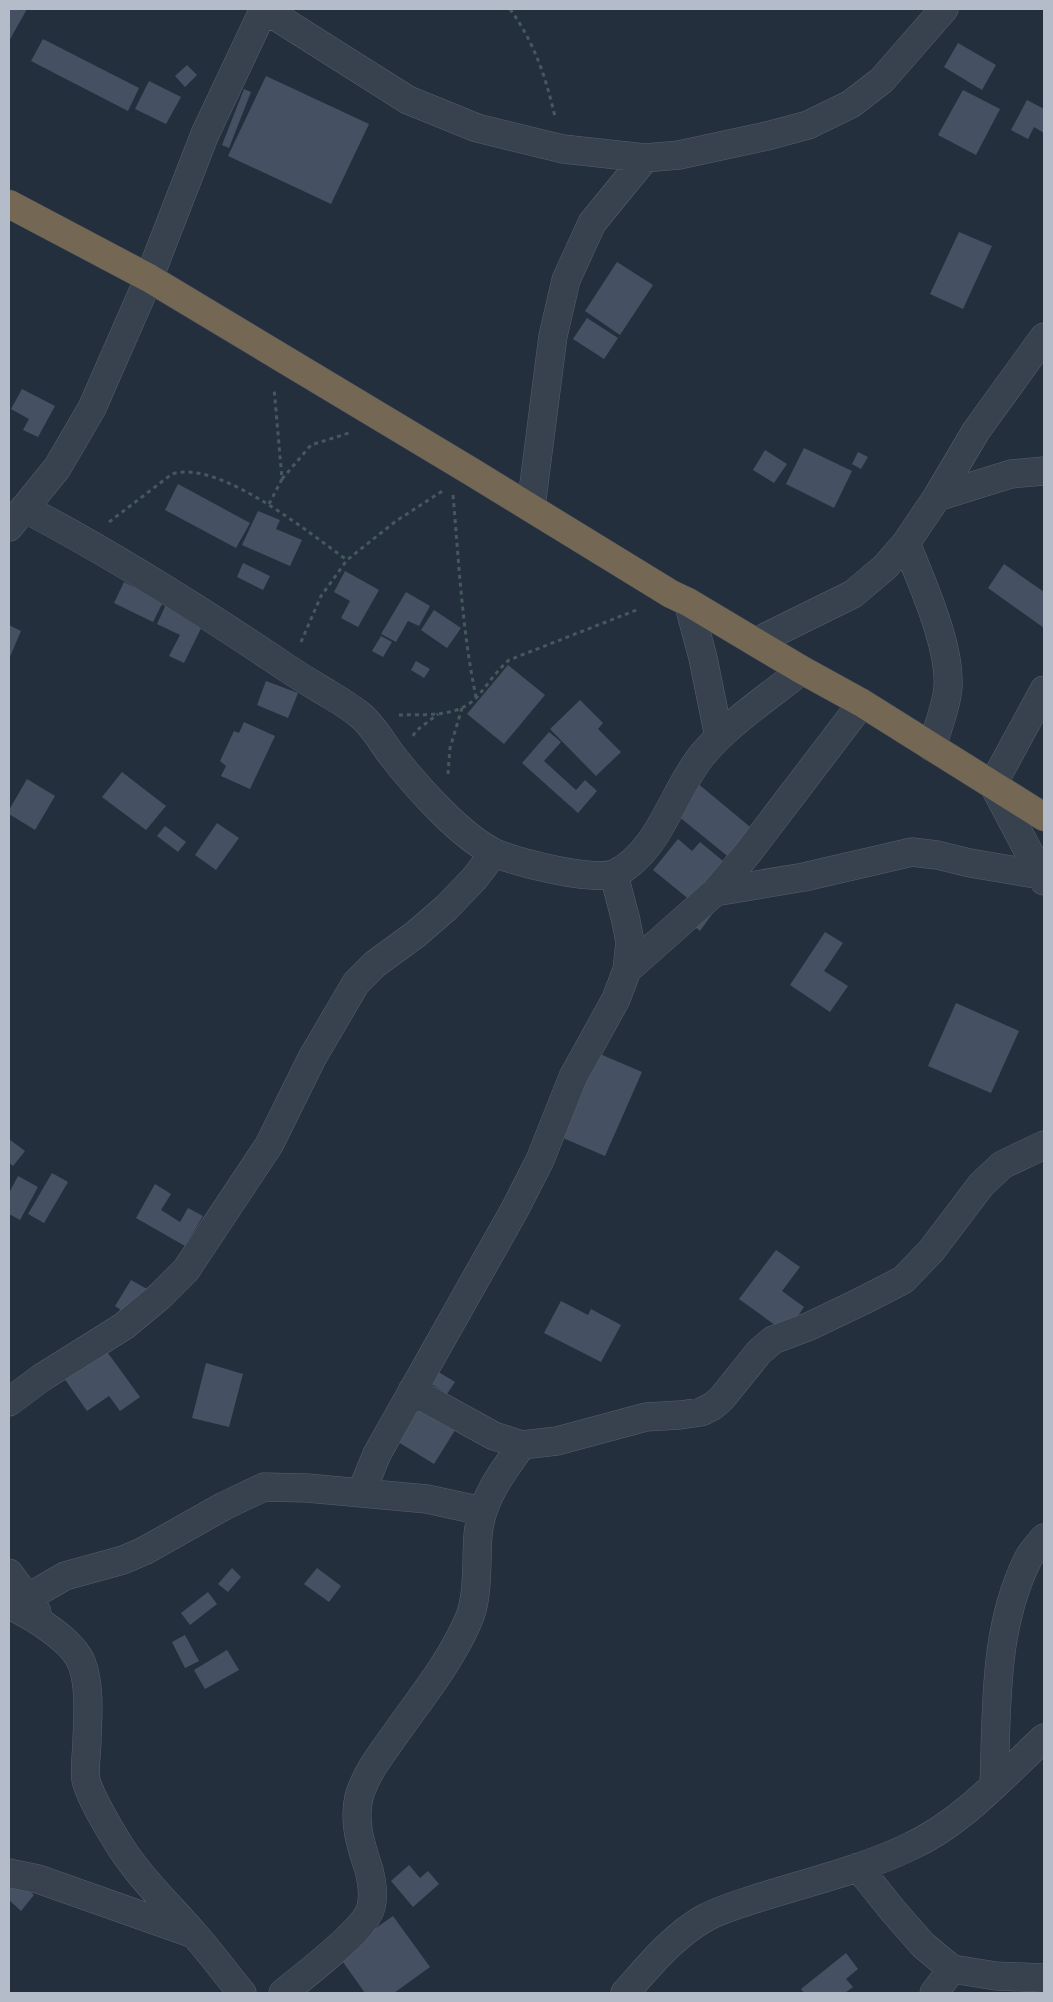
<svg xmlns="http://www.w3.org/2000/svg" width="1053" height="2002" font-family="'Noto Sans',sans-serif">
<style>
.building{fill:#455162}
.lines{fill:none;stroke-linecap:round;stroke-linejoin:round}
.minor-casing{stroke:#565f6c;stroke-width:29}
.highway-casing{stroke:#434c59;stroke-width:29}
.path{stroke:#44595c;stroke-width:3;stroke-dasharray:4 4;stroke-linecap:butt}
.minor{stroke:#38414e;stroke-width:28}
.highway{stroke:#746855;stroke-width:28}
</style>
<rect width="100%" height="100%" fill="#242f3e"/>
<path class="building" d="M9 9H27L9 41Z
M43 39 139 88 128 111 31 61Z
M958 43 996 65 982 90 944 67Z
M187 65 197 75 185 87 175 76Z
M266 76 369 124 331 204 228 156Z
M149 81 181 97 166 124 135 109Z
M244 89 251 92 229 148 222 145Z
M963 90 1000 109 976 155 938 135Z
M1027 100 1044 109V133L1034 127 1028 139 1011 130Z
M959 232 992 246 963 309 930 294Z
M617 262 653 285 620 335 585 311Z
M587 318 618 338 604 359 573 339Z
M22 389 55 406 38 437 23 430 29 419 11 409Z
M804 448 852 471 834 508 786 484Z
M765 450 787 464 774 483 753 470Z
M858 452 868 457 861 469 852 464Z
M178 484 250 523 236 548 165 510Z
M258 511 280 520 276 529 302 540 290 566 242 545Z
M243 563 270 576 263 590 237 577Z
M1004 564 1044 592V628L988 588Z
M345 571 379 590 358 627 341 618 350 601 334 592Z
M124 582 163 602 153 622 114 603Z
M406 592 430 606 419 626 408 621 396 642 381 634Z
M168 600 206 618 184 663 169 656 180 635 157 624Z
M434 610 461 628 447 648 421 630Z
M9 625 21 631 9 659Z
M381 636 392 642 383 657 372 651Z
M416 661 430 669 424 678 411 670Z
M508 665 545 695 504 744 467 714Z
M266 681 298 693 288 718 257 705Z
M580 700 603 723 598 729 621 752 596 776 550 729Z
M244 722 275 736 250 789 221 776 226 766 220 761 234 731 239 733Z
M549 732 561 742 544 761 576 790 585 780 597 791 578 813 522 763Z
M122 772 166 806 146 830 102 797Z
M27 779 55 796 35 830 9 814V810Z
M696 782 755 831 731 859 672 811Z
M217 823 239 838 216 870 195 855Z
M165 826 186 842 178 852 157 836Z
M678 839 692 851 700 842 729 866 696 905 653 870Z
M715 910 700 931 690 923Z
M825 932 843 943 824 971 848 986 830 1012 790 985Z
M956 1003 1019 1031 991 1093 928 1066Z
M593 1051 642 1072 605 1156 556 1135Z
M9 1139 25 1151 13 1166 9 1163Z
M52 1173 68 1182 44 1223 28 1214Z
M18 1176 38 1187 20 1220 9 1214V1193Z
M155 1184 171 1194 161 1210 180 1222 188 1208 203 1216 185 1246 136 1218Z
M776 1250 800 1267 782 1291 804 1307 786 1333 739 1299Z
M131 1280 147 1289 130 1316 115 1306Z
M561 1301 588 1315 591 1309 621 1325 601 1362 544 1333Z
M105 1349 140 1397 120 1411 109 1396 87 1411 64 1378Z
M206 1363 243 1374 229 1427 192 1418Z
M432 1368 455 1382 447 1394 425 1380Z
M413 1401 457 1427 434 1464 390 1437Z
M232 1568 241 1577 228 1592 218 1584Z
M317 1568 341 1586 329 1602 304 1584Z
M208 1592 217 1604 190 1625 181 1613Z
M185 1635 199 1661 185 1668 172 1642Z
M227 1650 239 1670 205 1689 194 1670Z
M409 1865 420 1878 428 1871 439 1884 413 1907 391 1881Z
M11 1875 34 1895 21 1911 9 1900V1878Z
M393 1916 430 1967 394 1993H365L338 1955Z
M846 1953 858 1969 846 1979 853 1987 845 1993H804L801 1989Z"/>
<g class="lines">
<g class="minor-casing">
<path id="minor" d="M264 9 408 100 477 128 563 149 645 158 679 155 767 136 808 125 851 104 882 80 944 9
M937 497 1011 474 1044 471
M531 507 553 336 566 280 592 223 645 158
M24 508C110 553 191 604 272 658 288 669 305 680 322 690 335 698 348 705 360 715 373 725 383 744 394 758 417 787 461 837 495 853 516 862 596 883 616 873 660 851 673 790 703 754 728 724 771 695 802 670
M9 527 57 468 92 408 149 278 205 134 264 9
M906 543C921 581 955 654 947 695 944 712 937 730 932 747
M688 602 703 658 719 737
M756 642 853 594 885 567 906 543 937 497 976 431 1044 337
M1044 690 993 784 1044 881
M715 892 804 877 912 852 937 855 970 863 1041 875
M627 970 715 892 747 854 862 703
M412 1391 494 1436 522 1445 557 1441 646 1417 680 1415 701 1412 713 1406 722 1398 759 1352 773 1340 810 1326 860 1302 903 1280 931 1251 981 1185 1002 1165 1044 1145
M9 1402 41 1378 124 1326 160 1296 186 1270 269 1145 312 1058 356 983 375 964 416 934 446 908 474 879 494 853
M361 1493 377 1454 515 1209 540 1160 573 1077 616 999 627 970 630 942 626 921 614 875
M9 1573 37 1612
M27 1598 65 1576 123 1560 144 1551 224 1506 264 1487 307 1488 427 1499 482 1511
M9 1605C31 1615 73 1640 82 1664 90 1686 88 1715 87 1739 87 1753 84 1766 86 1780 89 1794 107 1825 115 1838 136 1874 167 1903 194 1934 211 1953 226 1974 242 1993
M994 1785C997 1709 993 1629 1028 1559 1032 1551 1039 1544 1044 1538
M858 1867 894 1912 923 1945 952 1969 996 1976 1044 1978
M9 1873 38 1879 191 1933
M283 1993C302 1977 366 1930 371 1907 374 1895 372 1882 369 1870 361 1846 353 1822 359 1797 366 1772 385 1749 399 1729 424 1694 451 1660 468 1621 479 1598 476 1560 478 1535 481 1500 502 1472 522 1445
M625 1993C649 1966 673 1936 705 1918 721 1909 740 1904 758 1898 808 1882 861 1870 909 1847 962 1823 1002 1777 1044 1738
M934 1993 952 1969"/>
</g>
<g class="highway-casing">
<path id="highway" d="M9 204 149 278 472 472 671 594 688 602 802 670 862 703 1044 817"/>
</g>
<path class="path" d="M510 9C534 42 546 77 555 117
M282 479 311 445 349 433
M453 495C459 563 462 630 476 697
M269 504 282 479 274 388
M109 522 172 474C219 459 309 533 347 560
M301 642 321 596 347 560 396 521 444 490
M399 715C425 714 456 718 476 698 487 686 496 671 509 660L639 609
M413 736 416 731 438 714
M448 774 450 748 462 708"/>
<use href="#minor" class="minor"/>
<use href="#highway" class="highway"/>
</g>
<rect width="1053" height="2002" fill="none" stroke="#b4bcc9" stroke-width="20"/>
</svg>
